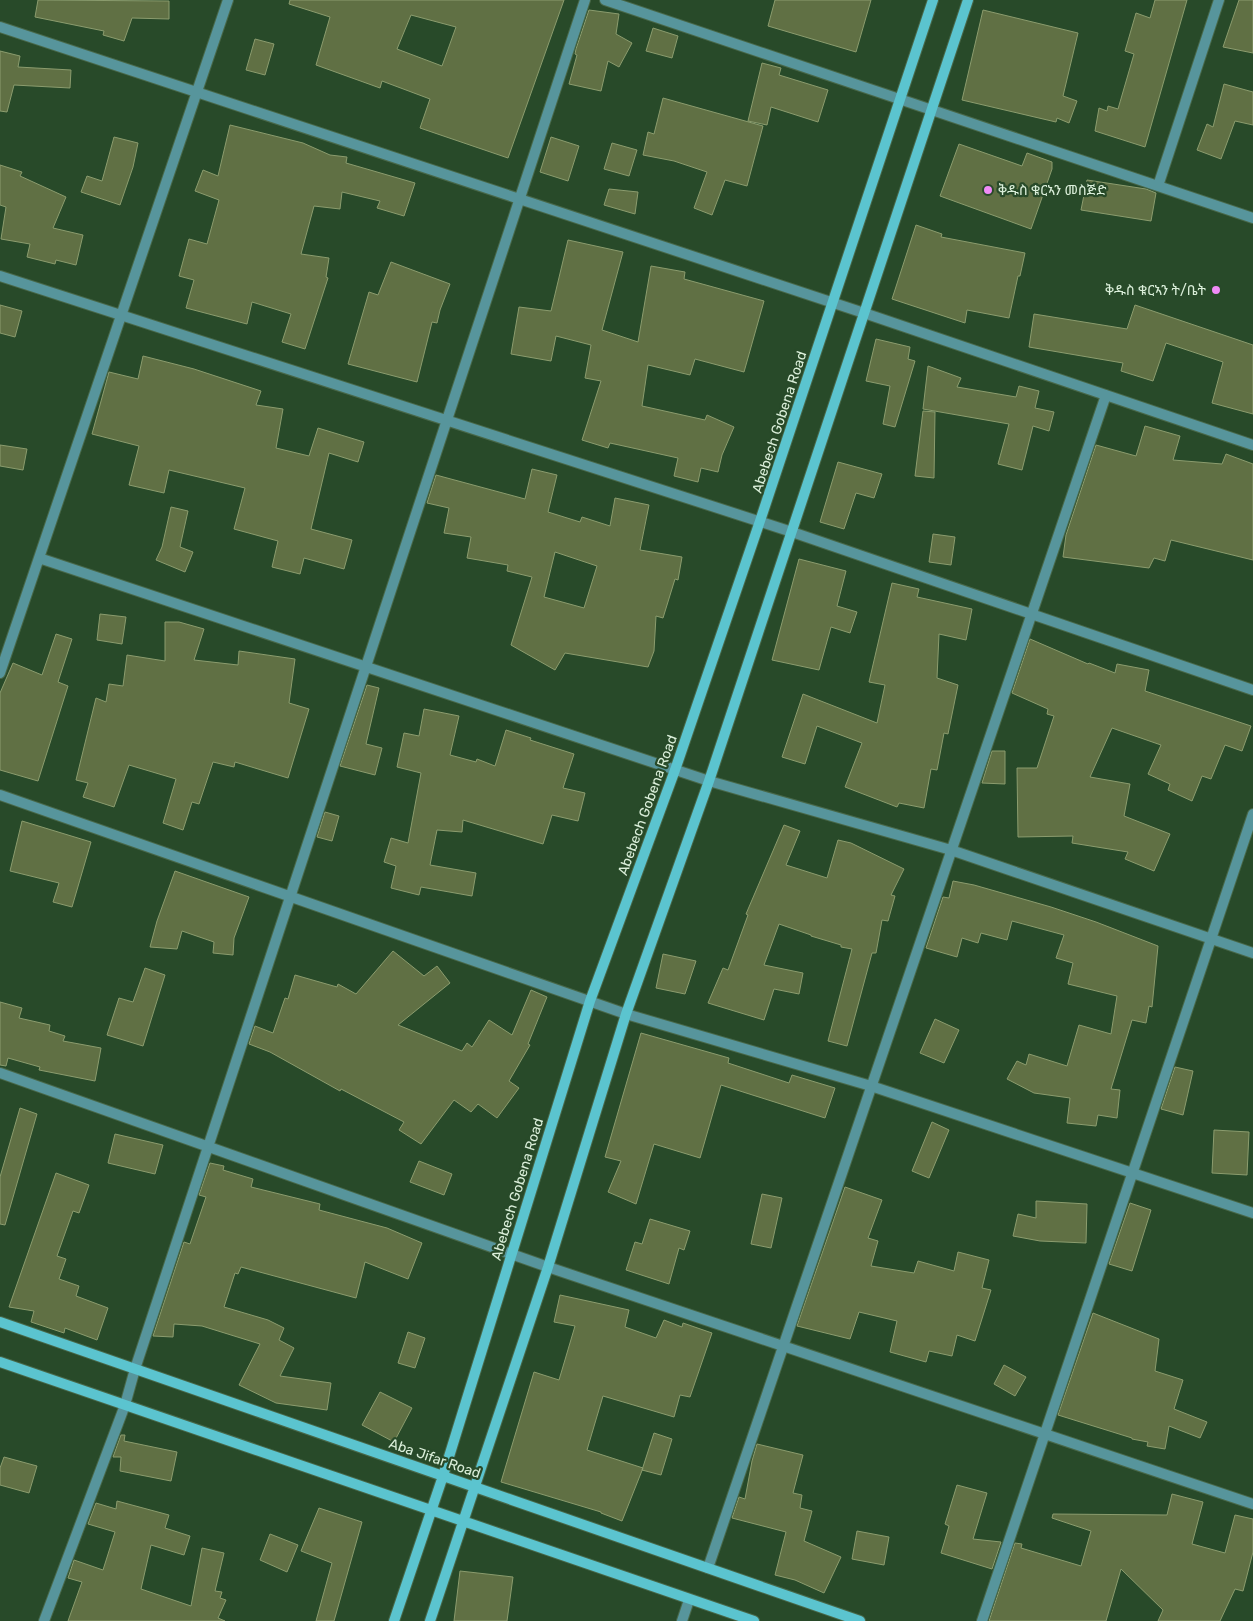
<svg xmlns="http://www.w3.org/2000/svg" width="1253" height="1621" font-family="Rubik,'Noto Sans Ethiopic',sans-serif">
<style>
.building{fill:#607044;stroke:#8b9c6e;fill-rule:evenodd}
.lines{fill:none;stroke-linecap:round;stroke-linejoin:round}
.street-casing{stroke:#486849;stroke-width:12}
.secondary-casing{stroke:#486849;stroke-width:12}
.street{stroke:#57959c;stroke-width:10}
.secondary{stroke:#5bc4cf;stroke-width:10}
.poi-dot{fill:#f08bf6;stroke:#284a29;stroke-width:2}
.labels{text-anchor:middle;stroke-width:4.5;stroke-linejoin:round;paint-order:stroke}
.poi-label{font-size:14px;fill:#dbefda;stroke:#284a29;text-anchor:start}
.street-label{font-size:14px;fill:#dbefda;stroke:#284a29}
</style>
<rect width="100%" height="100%" fill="#284a29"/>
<path class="building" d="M38 0 169 1V19L132 18 124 41 103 35 104 31 35 17Z
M290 0H564L508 158 420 128 430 99 382 81 380 88 316 65 330 17 289 4ZM411 15 456 27 442 66 397 49Z
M775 0H871L856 52 768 26Z
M1155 0H1187L1145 147 1095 131 1099 108 1107 111 1108 106 1118 109 1134 54 1125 51 1136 13 1150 18Z
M1239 0H1253V53L1223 47Z
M589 10 619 14 616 34 632 43 619 67 608 61 601 91 569 84 577 55 575 54 576 49Z
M983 10 1078 33 1063 96 1077 101 1069 123 1057 118 1056 122 962 100Z
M653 28 678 36 672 58 646 51Z
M255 39 274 44 265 75 246 70Z
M0 51 20 56 18 67 71 70 70 88 14 85 7 112 0 111Z
M762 63 781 68 779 75 828 90 818 122 771 107 767 125 748 121Z
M1224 84 1253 92V125L1235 121 1221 159 1197 150 1207 124 1213 127Z
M663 98 763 126 747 186 725 180 712 215 694 208 707 172 674 161 643 155 648 132 654 134Z
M230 125 303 143 330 155 347 157 346 163 415 183 404 216 377 208 380 201 342 192 340 209 314 206 301 254 329 258 326 277 328 278 305 349 282 342 291 314 252 302 247 324 186 308 194 280 179 276 189 239 207 244 219 200 195 191 203 170 218 176Z
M114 137 138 143 133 167 120 205 81 192 87 176 102 181Z
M551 137 579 146 568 181 540 172Z
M612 143 637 150 629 176 604 169Z
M959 144 1022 166 1027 153 1052 162V169L1031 229 940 196Z
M0 165 22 172 20 176 66 197 53 228 83 235 76 265 56 260 55 264 27 257 30 244 1 239 6 207 0 205Z
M1087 180 1146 189 1156 193 1151 221 1081 210Z
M609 189 638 192 635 214 604 205Z
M916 225 942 234 941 237 1025 253 1020 276H1018L1009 318 967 310 965 323 892 299Z
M568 240 623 252 602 330 638 342 651 266 685 272 684 279 764 301 744 372 695 359 690 375 648 365 642 406 705 420 707 415 734 427 722 455 718 472 701 468 698 482 674 476 678 458 610 443 608 448 582 440 601 381 585 378 591 345 556 336 551 361 511 354 519 307 551 311Z
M391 262 450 284 440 310 437 323 432 322 417 382 348 364 369 292 378 295Z
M0 305 22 311 15 337 0 333Z
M1135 305 1253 345V414L1212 403 1223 362 1166 343 1153 381 1121 371 1123 363 1029 347 1034 314 1127 329Z
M876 339 910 347 908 359 915 361 895 427 883 424 890 386 866 381Z
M143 356 194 369 261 391 256 405 283 409 276 448 309 456 318 428 364 442 358 462 329 453 311 529 352 540 344 569 304 558 300 574 272 567 278 541 234 529 245 488 169 470 164 493 129 485 139 446 92 434 109 372 138 379Z
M928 366 961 378 957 387 1016 397 1019 386 1039 391 1035 408 1054 412 1049 431 1033 426 1022 470 998 464 1009 424 923 409Z
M923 411 935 412 934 478 915 476Z
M1145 426 1180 436 1173 460 1222 464 1226 454 1253 464V560L1171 540 1165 561 1154 558 1149 568 1063 557 1066 535 1096 445 1136 456Z
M0 445 27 449 23 470 0 466Z
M838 462 882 474 874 498 856 493 844 529 820 522Z
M532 469 557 475 548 512 580 522 582 517 610 526 615 498 649 505 640 550 682 557 678 580 675 579 663 618 656 616 654 651 648 667 565 653 555 670 511 645 532 577 507 571 508 565 467 558 471 537 444 533 449 508 427 503 436 475 525 499ZM555 552 597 566 584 608 544 597Z
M171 507 188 511 180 547 193 552 185 572 156 560 162 547Z
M933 534 955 537 951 565 929 562Z
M799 559 846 571 837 606 857 612 850 633 831 627 819 670 772 660Z
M892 583 919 589 917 597 972 609 966 640 939 634 937 678 958 685 948 734 944 733 937 770 931 769 924 808 899 803 897 807 845 787 862 743 817 726 805 764 782 757 803 694 877 723 885 685 869 682Z
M100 614 126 617 122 644 97 640Z
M165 622H179L204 629 194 660 238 665 239 651 295 659 289 703 309 709 288 778 235 762 234 767 213 762 199 804 192 802 183 830 163 823 176 779 129 765 114 807 83 797 88 783 76 780 96 698 106 702 109 684 123 686 127 655 165 661Z
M56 634 72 639 58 682 68 686 38 781 0 770V693L13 663 42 675Z
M1030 639 1088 664 1089 663 1115 673 1117 664 1149 670 1145 691 1251 726 1242 751 1225 745 1211 779 1202 776 1192 801 1168 790 1170 784 1148 774 1161 745 1112 728 1090 777 1130 784 1124 816 1170 834 1154 871 1125 859 1128 852 1072 843 1073 836 1018 837 1017 768H1037L1054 716 1047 714 1048 709 1012 693Z
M367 685 379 688 366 744 382 748 375 775 340 766Z
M424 709 459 716 450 755 476 762 477 759 495 766 506 730 531 738 530 740 574 754 563 788 585 793 578 821 552 815 543 844 463 820 462 832 437 830 430 865 476 873 472 896 421 887 419 895 391 888 396 866 384 862 391 838 408 843 421 773 397 767 404 733 419 736Z
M992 751H1005V784L982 783Z
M325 812 339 816 332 841 317 837Z
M22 821 91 842 72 907 53 902 59 883 10 871Z
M784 825 800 831 786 865 827 878 838 840 851 843 904 869 891 895 895 896 888 921 882 920 876 953H872L847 1046 828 1041 852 949 841 947V945L811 936V935L779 924 764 965 803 973 799 994 774 989 764 1020 708 1003 723 968 728 970 748 915 746 914Z
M175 871 249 897 234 938 233 955 213 953 214 942 182 931 177 949 150 947 157 921Z
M953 881 974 885 1051 907 1096 922 1158 946 1152 1007 1149 1006 1146 1023 1132 1020 1111 1089 1120 1090 1117 1118 1098 1115 1096 1126 1067 1123 1070 1098 1034 1093 1007 1079 1017 1061 1026 1065 1029 1054 1067 1066 1079 1025 1111 1034 1117 996 1068 984 1073 963 1056 958 1064 935 1012 921 1007 940 981 933 978 943 962 938 957 957 926 948 943 897 949 898Z
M393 951 424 976 437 966 450 983 398 1025 462 1051 467 1043 472 1047 489 1020 512 1035 531 990 547 997 528 1044 530 1045 509 1081 519 1088 497 1118 478 1104 471 1112 454 1100 421 1144 399 1130 404 1122 341 1089 340 1091 270 1052 249 1044 255 1026 273 1033 285 998 288 999 295 975 337 987 338 984 356 994Z
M663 954 696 961 685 994 656 988Z
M145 968 165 975 143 1046 107 1035 119 998 133 1002Z
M0 1002 22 1008 19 1018 50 1025 49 1031 65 1036 63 1041 101 1048 95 1081 39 1070 40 1067 8 1058 6 1066 0 1065Z
M935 1019 959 1030 944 1063 920 1053Z
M641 1033 729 1058 728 1063 789 1083 792 1075 835 1088 825 1118 721 1085 700 1158 654 1144 636 1204 608 1192 621 1161 605 1157Z
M1175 1067 1193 1071 1183 1115 1161 1109Z
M20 1108 37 1114 5 1225 0 1224V1177Z
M932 1122 949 1130 929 1178 912 1171Z
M1214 1130 1249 1132 1247 1175 1212 1173Z
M115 1134 163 1145 155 1174 108 1163Z
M419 1161 452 1174 444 1195 410 1182Z
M210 1163 224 1166 223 1170 253 1179 251 1187 320 1204 319 1210 387 1228 422 1243 408 1279 365 1262 356 1298 241 1267 238 1274 235 1273 224 1307 268 1320 284 1328 279 1340 294 1348 280 1376 331 1383 327 1410 276 1403 239 1385 260 1344 202 1326 174 1324 173 1337 153 1336 184 1242 190 1244 206 1197 199 1195Z
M56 1173 89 1185 79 1213 73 1211 57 1256 66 1259 59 1279 79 1286 76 1296 108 1308 97 1340 65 1328 64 1333 31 1322 34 1311 9 1307Z
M845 1187 882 1200 868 1238 878 1241 871 1266 914 1273 918 1261 954 1271 958 1252 989 1260 982 1288 991 1290 975 1341 957 1335 952 1356 929 1351 926 1362 890 1352 897 1321 859 1312 850 1339 797 1326Z
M762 1194 782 1198 771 1248 751 1244Z
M1036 1201 1087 1204 1086 1243 1040 1241 1013 1236 1018 1214 1036 1218Z
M1130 1203 1151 1210 1132 1271 1109 1264Z
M650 1219 690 1231 684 1250 679 1248 669 1284 626 1270 635 1242 642 1244Z
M560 1295 629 1310 625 1327 656 1338 664 1320 682 1327 683 1323 712 1333 690 1397 680 1395 674 1417 603 1396 587 1450 643 1468 622 1521 601 1513V1512L501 1482 534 1372 559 1380 575 1326 554 1322Z
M1093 1313 1159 1339 1155 1371 1183 1380 1174 1409 1207 1422 1200 1438 1169 1426 1165 1449 1147 1446 1148 1442 1132 1439V1438L1058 1415Z
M408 1332 425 1338 415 1368 398 1363Z
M1004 1365 1026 1377 1015 1396 994 1384Z
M380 1392 412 1408 394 1442 362 1425Z
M654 1433 672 1439 661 1475 642 1470Z
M121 1435H125L124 1441 177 1452 171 1481 120 1471 121 1457H113Z
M757 1444 803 1455 793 1493 802 1495 800 1508 812 1511 804 1541 841 1557 824 1593 795 1580 775 1575 786 1532 732 1518 739 1497 745 1499 752 1461Z
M4 1457 37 1466 29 1493 0 1485V1468Z
M957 1485 987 1493 973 1539 1001 1542 992 1569 941 1553 949 1526 945 1524Z
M1172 1494 1203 1502 1192 1544 1225 1553 1235 1515 1253 1519V1552L1243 1591 1235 1589 1220 1621H1158L1163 1610 1121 1569 1106 1621H989L1015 1543 1022 1544 1021 1548 1081 1566 1091 1531 1052 1518 1053 1514 1167 1515Z
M117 1501 169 1515 165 1528 190 1536 184 1555 151 1545 141 1589 191 1606 202 1548 224 1553 215 1591 222 1592 220 1598 226 1600 218 1618 225 1621H68L82 1582 68 1578 74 1560 103 1570 115 1532 88 1524 96 1503 116 1509Z
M319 1508 362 1522 334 1621H316L332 1563 301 1551Z
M857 1531 889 1537 884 1565 852 1559Z
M270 1534 298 1545 287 1572 260 1560Z
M460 1571 513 1577 507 1621H454Z"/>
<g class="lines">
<g class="street-casing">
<path id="street" d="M605 0 1253 218
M0 27 864 313 1253 445
M1158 186 1219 0
M0 276 792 532 1253 690
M39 558 709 781 951 850 1253 953
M0 673 228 0
M0 795 626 1014 871 1086 1253 1213
M0 1073 548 1267 1253 1504
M708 1568 1106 395
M44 1621 125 1405 135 1369 585 0
M682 1621 689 1600
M982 1621 1253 814"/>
</g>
<g class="secondary-casing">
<path id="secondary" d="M0 1322 860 1621
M0 1362 754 1621
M394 1621 443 1476 590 1001 675 770 760 521 933 0
M430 1621 548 1267 626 1014 709 781 968 0"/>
</g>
<use href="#street" class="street"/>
<use href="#secondary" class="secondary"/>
</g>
<g class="poi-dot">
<circle cx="988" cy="190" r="5"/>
<circle cx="1216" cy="290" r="5"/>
</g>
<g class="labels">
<g class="poi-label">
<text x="998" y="195">ቅዱስ ቁርኣን መስጅድ</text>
<text x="1206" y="295" text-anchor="end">ቅዱስ ቁርኣን ት/ቤት</text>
</g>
<g class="street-label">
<text transform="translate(779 422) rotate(-72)" y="5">Abebech Gobena Road</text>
<text transform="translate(647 805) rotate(-70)" y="5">Abebech Gobena Road</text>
<text transform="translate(517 1189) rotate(-73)" y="5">Abebech Gobena Road</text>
<text transform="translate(435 1458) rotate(19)" y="5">Aba Jifar Road</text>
</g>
</g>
</svg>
